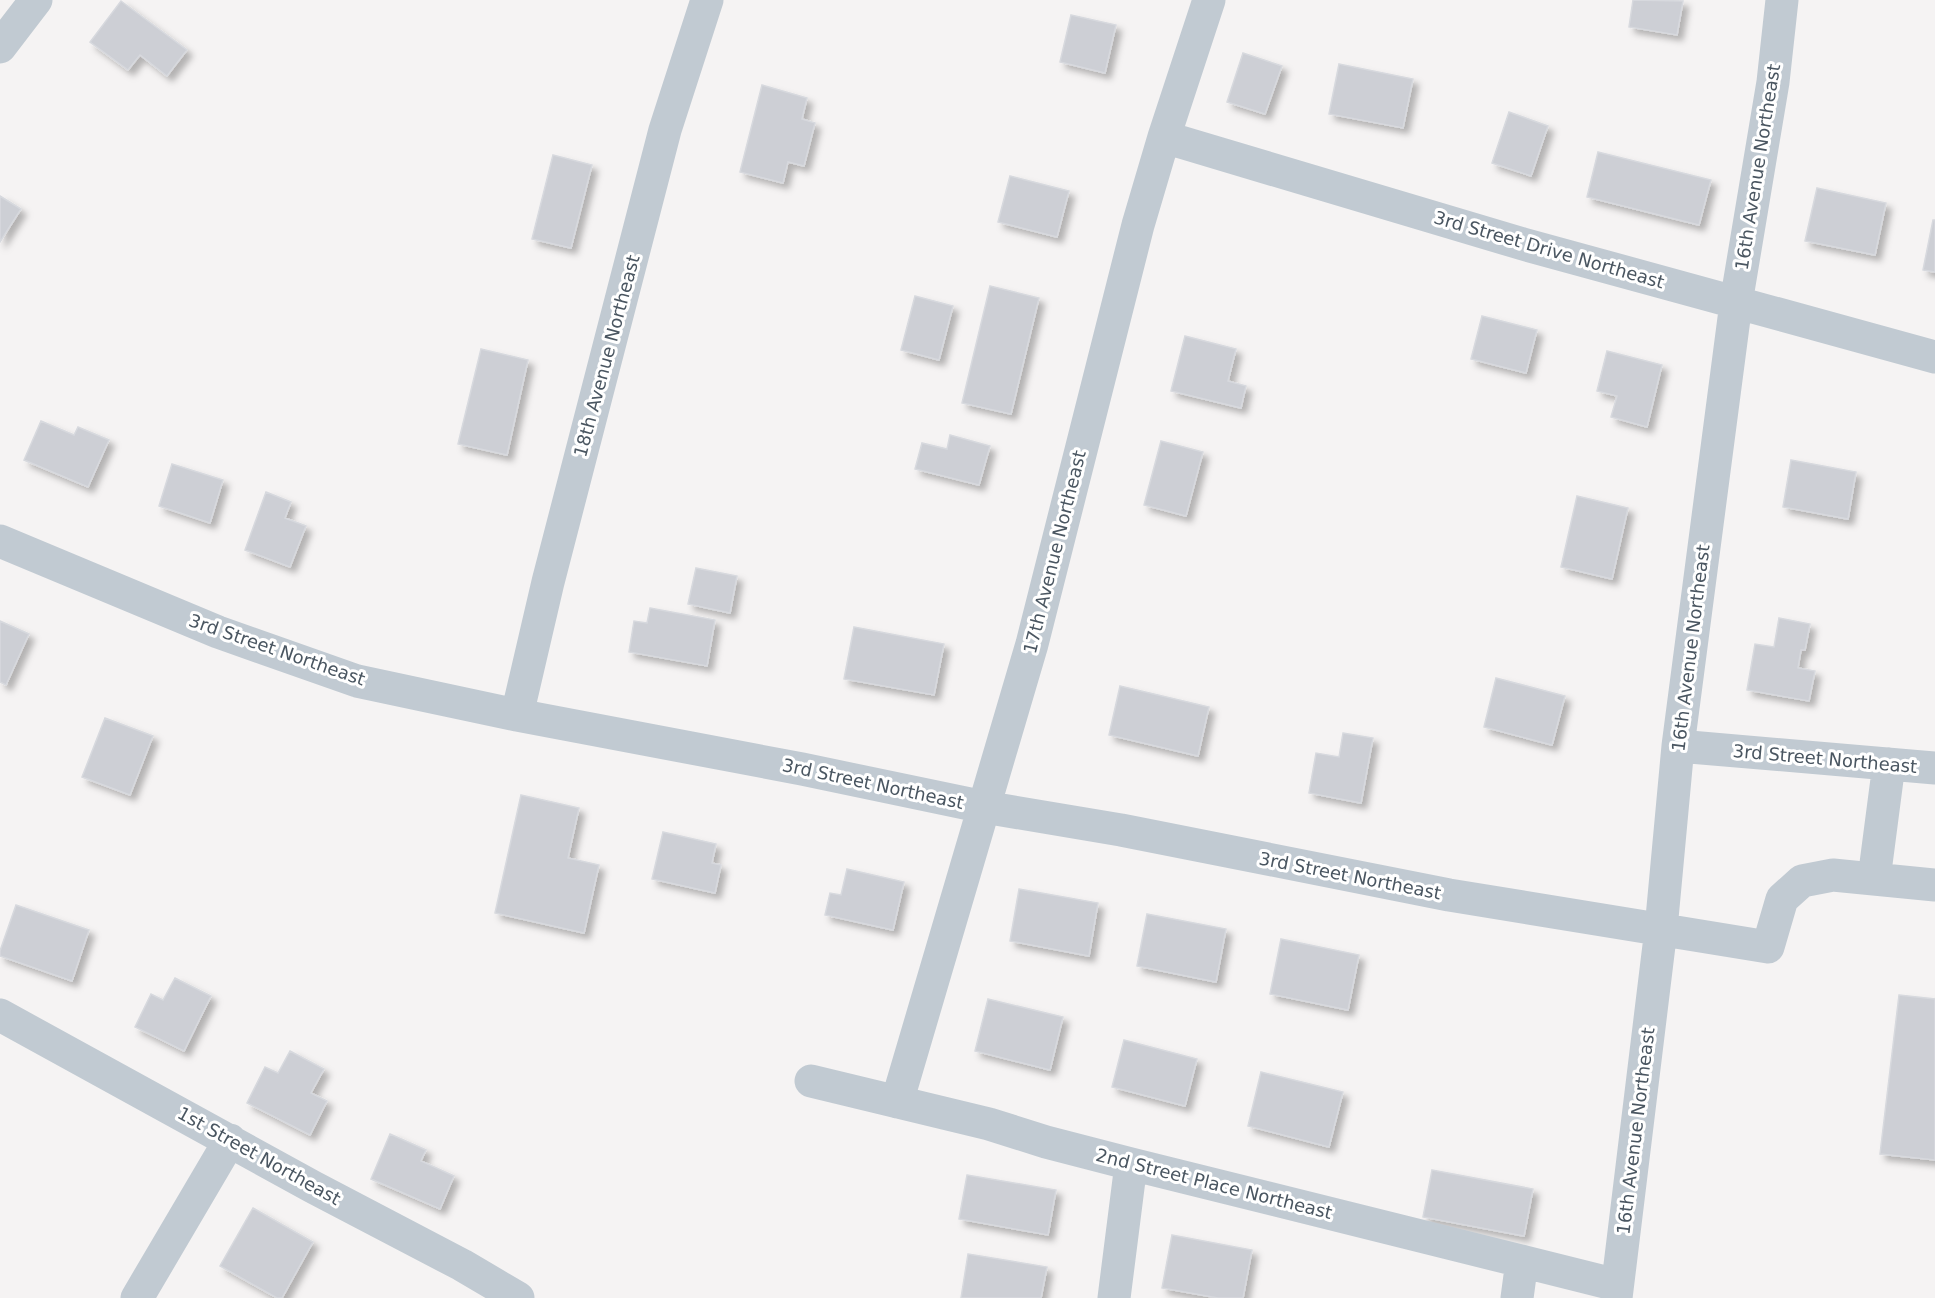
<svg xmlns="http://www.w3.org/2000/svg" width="1935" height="1298" font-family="'DejaVu Sans',sans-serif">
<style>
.building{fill:#cdcfd5;stroke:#d7d9de;stroke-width:1.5;filter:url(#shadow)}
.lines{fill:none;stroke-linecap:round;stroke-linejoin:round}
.minor{stroke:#c1cad2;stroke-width:33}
.labels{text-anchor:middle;stroke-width:6;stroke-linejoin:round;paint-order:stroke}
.street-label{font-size:18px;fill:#4a5661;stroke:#fff}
</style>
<defs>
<filter id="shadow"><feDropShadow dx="5.5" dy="5.5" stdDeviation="3" flood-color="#0004"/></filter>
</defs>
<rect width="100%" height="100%" fill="#f5f3f3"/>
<path class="building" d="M1633 0 1683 1 1677 35 1629 27Z
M121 1 187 50 167 76 140 55 128 70 90 42Z
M1071 15 1116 25 1105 73 1060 62Z
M1243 53 1282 66 1265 114 1227 102Z
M1339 64 1413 79 1403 128 1329 114Z
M762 85 807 98 802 119 815 123 804 166 788 162 783 183 740 172Z
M1509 112 1548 126 1531 176 1492 163Z
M1598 152 1711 180 1699 225 1587 197Z
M553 155 592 165 571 248 532 239Z
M1010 176 1069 191 1057 237 998 222Z
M1817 188 1886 203 1875 255 1805 241Z
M0 196 21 209 0 242Z
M1933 220H1935V272L1923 270Z
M990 286 1039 298 1011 414 962 403Z
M915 296 953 306 939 360 901 350Z
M1482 316 1537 330 1526 373 1471 359Z
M1185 336 1236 349 1228 381 1246 386 1241 408 1171 391Z
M481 349 528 360 507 455 458 444Z
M1607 351 1662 365 1647 427 1611 417 1617 396 1597 391Z
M41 421 74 435 78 427 109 440 88 487 24 460Z
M950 435 990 446 979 485 915 469 922 443 947 449Z
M1161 441 1203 452 1186 516 1144 505Z
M1791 460 1856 472 1848 519 1783 507Z
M172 464 223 480 210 523 159 506Z
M266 492 291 502 285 518 306 526 290 567 245 550Z
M1577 496 1628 508 1612 579 1561 567Z
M696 568 737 576 730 613 688 604Z
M650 608 715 620 707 666 629 652 634 621 647 623Z
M1779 618 1810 624 1805 650H1801L1798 668 1815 671 1809 701 1747 690 1755 644 1774 647Z
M0 621 29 634 6 685 0 682Z
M854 627 944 644 934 695 844 679Z
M1496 678 1565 696 1552 745 1484 727Z
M1120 686 1209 707 1198 756 1109 735Z
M105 718 153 736 130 795 82 777Z
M1343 733 1373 738 1361 803 1309 793 1316 753 1339 757Z
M521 795 579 808 568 858 599 865 584 933 495 913Z
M663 832 716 844 712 863 721 865 715 893 652 879Z
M847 869 904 882 893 930 825 915 830 893 841 895Z
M1019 889 1098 903 1089 956 1010 941Z
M16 905 89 930 72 981 0 956V951Z
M1147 914 1226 929 1216 982 1137 966Z
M1281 939 1359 955 1348 1010 1270 994Z
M175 978 211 996 184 1051 135 1027 151 994 163 1000Z
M1899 995 1935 999V1160L1880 1154Z
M988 999 1063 1017 1050 1070 975 1051Z
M1124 1040 1197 1059 1185 1106 1112 1087Z
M290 1051 324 1069 311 1093 327 1101 310 1135 247 1103 265 1067 278 1073Z
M1261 1072 1343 1092 1329 1147 1248 1126Z
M390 1134 426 1150 421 1161 454 1176 440 1209 371 1179Z
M1432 1170 1533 1189 1524 1236 1423 1217Z
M967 1175 1056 1190 1048 1235 959 1219Z
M253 1208 313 1242 282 1298H277L220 1266Z
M1172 1235 1252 1250 1243 1298H1218L1162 1288Z
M968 1254 1047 1267 1041 1298H961Z"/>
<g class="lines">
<path class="minor" d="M0 47 36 0
M1164 137 1523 244 1935 357
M0 541 218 632 357 681 517 715 802 769 984 807 1121 830 1449 895 1768 947 1782 899 1802 881 1833 875 1935 885
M517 715 548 582 665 130 707 0
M1678 746 1935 768
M1874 879 1889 764
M0 1015 313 1187 462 1265 518 1298
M811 1081 989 1124 1046 1142 1131 1164 1617 1285
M897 1102 1032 644 1138 225 1164 137 1209 0
M137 1298 230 1140
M1114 1298 1131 1164
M1517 1298 1522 1261
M1616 1298 1661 929 1678 746 1736 303 1773 82 1782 0"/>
</g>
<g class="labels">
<g class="street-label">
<text transform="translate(1758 167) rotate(-81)" y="6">16th Avenue Northeast</text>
<text transform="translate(1549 250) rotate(16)" y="6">3rd Street Drive Northeast</text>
<text transform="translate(607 356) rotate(-75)" y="6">18th Avenue Northeast</text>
<text transform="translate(1055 552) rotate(-76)" y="6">17th Avenue Northeast</text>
<text transform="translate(1691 648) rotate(-83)" y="6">16th Avenue Northeast</text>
<text transform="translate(277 650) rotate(19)" y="6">3rd Street Northeast</text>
<text transform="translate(1825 759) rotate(5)" y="6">3rd Street Northeast</text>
<text transform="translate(873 784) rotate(12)" y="6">3rd Street Northeast</text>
<text transform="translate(1350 876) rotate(11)" y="6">3rd Street Northeast</text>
<text transform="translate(1636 1131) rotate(-83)" y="6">16th Avenue Northeast</text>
<text transform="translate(259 1156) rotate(29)" y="6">1st Street Northeast</text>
<text transform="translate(1214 1184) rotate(14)" y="6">2nd Street Place Northeast</text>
</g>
</g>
</svg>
